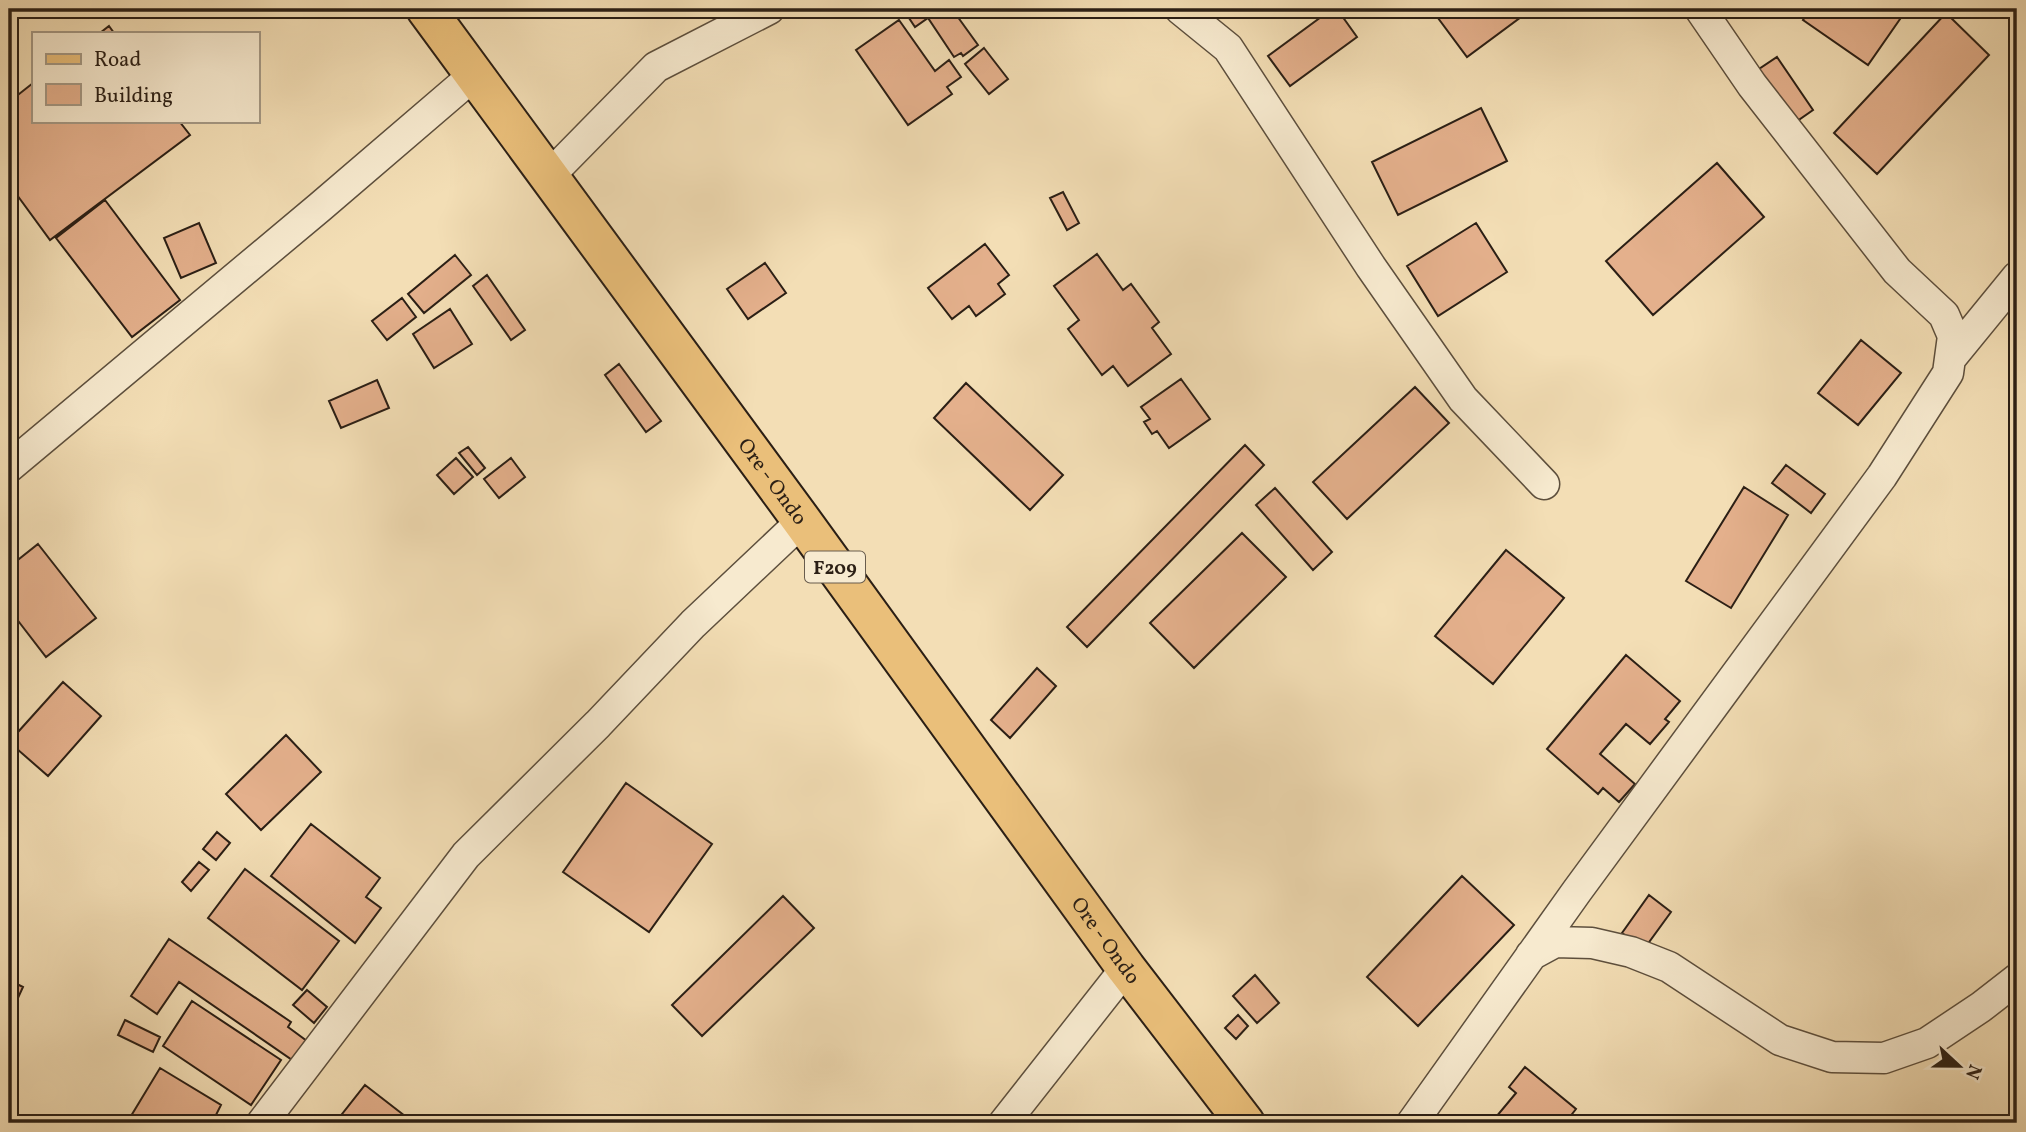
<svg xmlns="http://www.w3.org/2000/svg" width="2026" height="1132" font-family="Vollkorn,serif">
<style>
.building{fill:#e4b08c;stroke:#2b1f15;stroke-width:2}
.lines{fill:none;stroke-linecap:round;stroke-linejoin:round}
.street-casing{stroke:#5d4f3d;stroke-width:33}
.primary-casing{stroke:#2b1f15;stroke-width:42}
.street{stroke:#f7eacf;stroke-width:30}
.primary{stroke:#eabf7a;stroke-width:38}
.labels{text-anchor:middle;stroke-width:5;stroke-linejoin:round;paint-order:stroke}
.shield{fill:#f7eacf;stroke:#685c4d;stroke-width:2}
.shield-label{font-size:19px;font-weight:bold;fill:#2b1f15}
.street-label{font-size:21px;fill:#2b1f15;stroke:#f7eacf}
</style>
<rect width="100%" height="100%" fill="#f3deb5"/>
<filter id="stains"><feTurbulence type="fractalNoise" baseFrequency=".00286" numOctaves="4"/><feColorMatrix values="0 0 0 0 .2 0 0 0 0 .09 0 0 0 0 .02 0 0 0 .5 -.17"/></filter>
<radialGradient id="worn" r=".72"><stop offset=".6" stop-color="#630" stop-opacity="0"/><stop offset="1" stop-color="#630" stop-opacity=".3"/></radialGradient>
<path class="building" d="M903 9H952L978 45 963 56 961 53 954 57 928 18 915 27Z
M1332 9H1337L1357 37 1290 86 1268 56Z
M1451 9H1514L1521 17 1467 57 1438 18Z
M1811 9H1907L1868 65 1803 20Z
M1946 13 1989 55 1877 174 1834 133Z
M899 20 935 71 949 60 961 77 947 87 952 94 908 125 856 50Z
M109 26 114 33H100Z
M984 48 1008 79 989 94 965 64Z
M1777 57 1813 110 1790 126 1753 73Z
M33 83V121H179L190 135 50 240 9 184V102Z
M1481 108 1507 161 1398 215 1372 162Z
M1717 163 1764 217 1653 315 1606 261Z
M1063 192 1079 223 1067 230 1050 198Z
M105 200 180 300 132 337 56 238Z
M199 223 216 263 181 278 164 238Z
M1476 223 1507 272 1438 316 1407 266Z
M985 244 1009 275 998 284 1005 294 976 316 969 306 952 319 928 288Z
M1097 254 1123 290 1131 284 1159 322 1152 328 1171 354 1128 386 1113 366 1102 375 1068 329 1079 320 1054 286Z
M455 255 471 275 424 313 408 294Z
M765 263 786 293 748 319 727 289Z
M487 275 525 330 511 340 473 286Z
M402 298 416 317 387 340 372 321Z
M450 309 472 344 434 368 413 334Z
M1861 340 1901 373 1858 425 1818 393Z
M619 364 661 421 646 432 605 375Z
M1181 379 1210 419 1169 448 1157 431 1152 434 1144 422 1150 419 1141 407Z
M377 380 389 408 341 428 329 401Z
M966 383 1063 475 1030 510 934 418Z
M1415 387 1449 423 1347 519 1313 482Z
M1245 445 1264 465 1087 647 1067 627Z
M468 447 485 468 477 475 459 453Z
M456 458 473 477 454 494 437 475Z
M511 458 525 477 499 498 484 479Z
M1786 465 1825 494 1811 513 1772 483Z
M1744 487 1788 515 1731 608 1686 581Z
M1275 488 1332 552 1313 570 1256 505Z
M1242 533 1286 577 1194 668 1150 623Z
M38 544 96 618 46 657 9 609V567Z
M1506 550 1564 598 1493 684 1435 636Z
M1626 655 1680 701 1665 719 1669 722 1650 744 1626 724 1600 754 1635 784 1619 802 1603 788 1598 794 1547 749Z
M1037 668 1056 686 1010 738 991 720Z
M63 682 101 716 48 776 9 742Z
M286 735 321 772 261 830 226 794Z
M626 783 712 844 649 932 563 872Z
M311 824 380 878 366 897 381 908 355 943 271 876Z
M217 832 230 843 216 860 203 849Z
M199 862 209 870 191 891 182 882Z
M245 869 339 941 302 990 208 918Z
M1462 876 1514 925 1418 1026 1367 977Z
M1649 895 1671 912 1644 949 1622 933Z
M783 896 814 928 702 1036 672 1005Z
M169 939 291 1022 288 1027 311 1044 298 1064 179 982 157 1014 131 996Z
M1255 975 1279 1003 1257 1023 1233 996Z
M9 980 23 987 12 1011 9 1009Z
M307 990 327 1007 314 1023 293 1005Z
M192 1001 281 1060 251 1105 163 1046Z
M1238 1015 1248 1026 1236 1039 1225 1028Z
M125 1020 160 1037 153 1052 118 1035Z
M1525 1067 1576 1109 1565 1123H1554L1548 1119 1545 1123H1491L1516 1093 1509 1087Z
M160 1068 221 1105 212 1123H142L131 1116Z
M365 1085 414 1123H335Z"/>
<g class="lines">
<g class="street-casing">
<path id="street" d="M1180 9 1228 48 1371 267 1463 399 1544 484
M549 176 656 67 769 9
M1950 359 2017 277
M9 467 320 207 474 75
M1531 955 1555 942 1592 943 1631 952 1669 967 1780 1040 1832 1057 1884 1058 1927 1043 1981 1007 2017 979
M262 1123 466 855 598 724 693 624 802 521
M1004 1123 1126 968
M1412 1123 1577 891 1882 476 1948 373 1953 336 1944 315 1897 271 1752 85 1700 9"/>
</g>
<g class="primary-casing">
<g id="primary">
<path id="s1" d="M426 9 802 521 1126 968 1245 1123"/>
</g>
</g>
<use href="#street" class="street"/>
<use href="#primary" class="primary"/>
</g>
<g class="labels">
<rect class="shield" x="805" y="551.5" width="60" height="31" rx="5"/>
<g class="shield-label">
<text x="835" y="574">F209</text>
</g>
<g class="street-label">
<text dy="7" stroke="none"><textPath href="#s1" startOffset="586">Ore - Ondo</textPath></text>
<text dy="7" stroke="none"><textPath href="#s1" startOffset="1153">Ore - Ondo</textPath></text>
</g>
</g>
<rect width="2026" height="1132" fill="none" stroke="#f3deb5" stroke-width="35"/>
<rect x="10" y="10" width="2005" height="1111" fill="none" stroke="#2b1f15" stroke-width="3.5"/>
<rect x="18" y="18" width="1991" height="1097" fill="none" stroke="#2b1f15" stroke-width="2"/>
<rect x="32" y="32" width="228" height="91" fill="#f7eacf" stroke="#a59985" stroke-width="2"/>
<rect x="46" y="54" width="35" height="10" fill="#eabf7a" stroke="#a59985" stroke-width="2"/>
<text x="94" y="66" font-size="21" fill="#2b1f15">Road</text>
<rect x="46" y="84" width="35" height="21" fill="#e4b08c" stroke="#a59985" stroke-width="2"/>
<text x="94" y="102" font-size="21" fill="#2b1f15">Building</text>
<g transform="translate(1959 1066) rotate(112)" stroke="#f7eacf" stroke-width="5" paint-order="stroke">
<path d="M0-5L12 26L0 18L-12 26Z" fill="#2b1f15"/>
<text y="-10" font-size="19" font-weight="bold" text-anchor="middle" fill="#2b1f15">N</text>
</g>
<rect width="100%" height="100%" filter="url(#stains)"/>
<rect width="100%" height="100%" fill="url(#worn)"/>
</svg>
